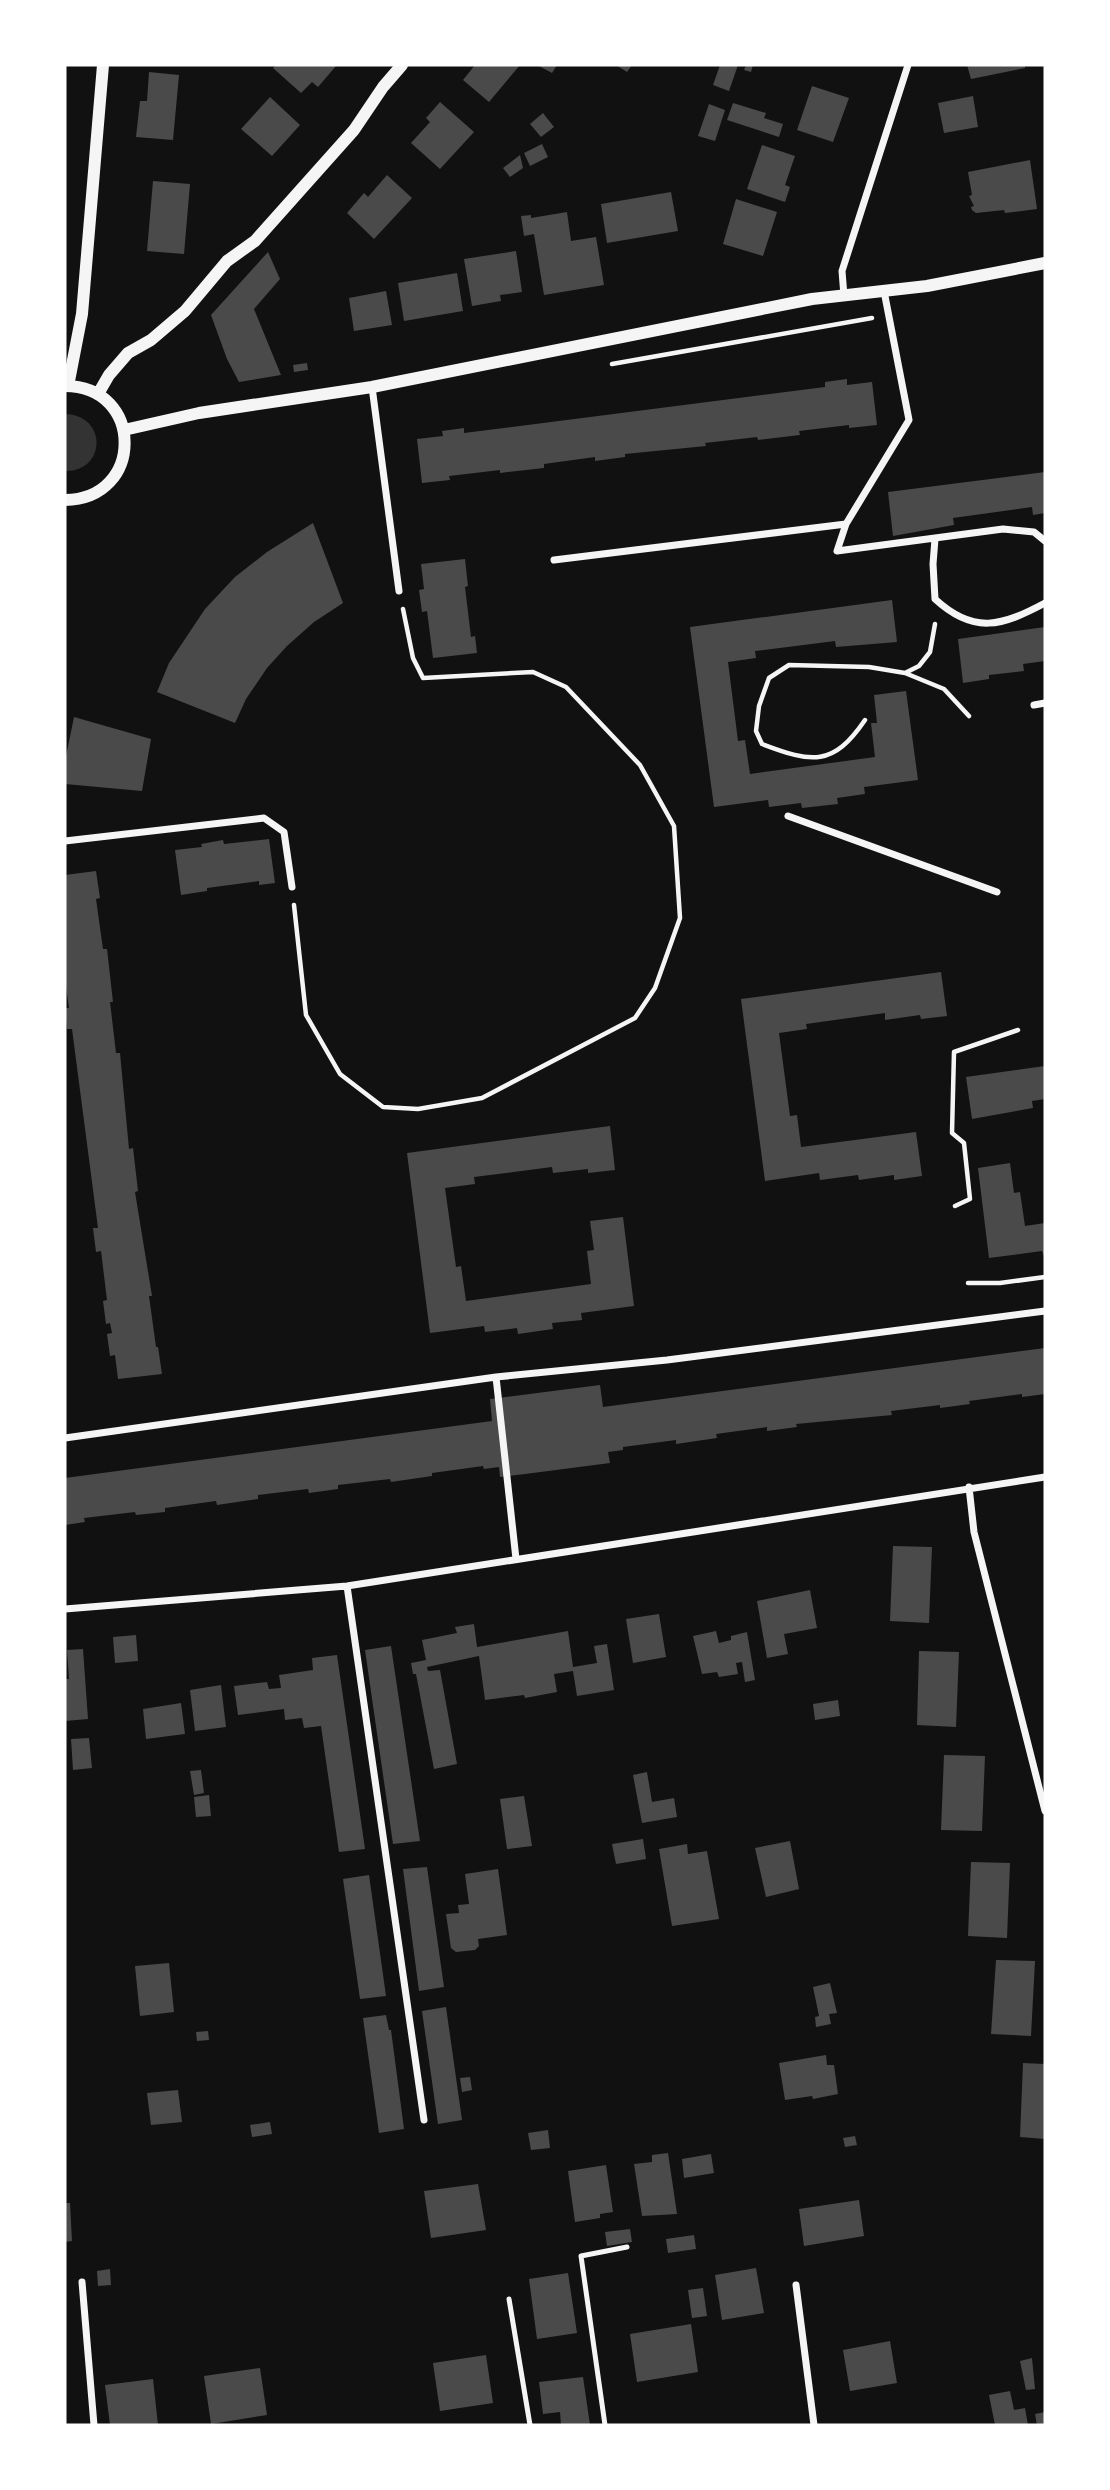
<svg xmlns="http://www.w3.org/2000/svg" width="1110" height="2490" font-family="'Fira Sans Condensed',sans-serif">
<style>
.water{fill:#333}
.building{fill:#4a4a4a}
.lines{fill:none;stroke-linecap:round;stroke-linejoin:round}
.path{stroke:#f5f5f5;stroke-width:4.5}
.service{stroke:#f5f5f5;stroke-width:5}
.minor{stroke:#f5f5f5;stroke-width:7}
.tertiary{stroke:#f5f5f5;stroke-width:12}
</style>
<rect width="100%" height="100%" fill="#111"/>
<path class="water" d="M65 414C108 415 106 472 65 471Z"/>
<path class="building" d="M276 65H335L336 66 318 87 312 82 301 93 273 68Z
M475 65H520L489 102 463 80Z
M537 65H557L552 73Z
M616 65H632L627 72Z
M720 65H738L729 91 713 85Z
M746 65H753L751 72 744 70Z
M967 65H1025V68L971 79Z
M149 72 179 75 173 140 136 137 140 101H147Z
M812 86 849 98 833 142 797 130Z
M973 96 978 127 944 133 938 103Z
M270 97 300 125 272 156 241 129Z
M440 102 474 132 440 169 411 143 430 122 426 118Z
M733 103 766 113 764 118 783 124 779 137 727 120Z
M709 104 725 110 715 141 698 136Z
M543 113 554 127 541 137 530 124Z
M542 144 548 157 530 166 524 153Z
M762 145 795 156 785 185 790 187 785 202 747 189Z
M520 155 523 168 510 177 503 168Z
M1030 160 1037 209 1005 213 1004 210 976 213 972 210 971 207 974 206 969 196 972 195 968 172Z
M387 175 412 198 374 239 347 213 364 193 368 197Z
M153 181 190 184 184 254 147 251Z
M671 192 678 231 607 243 601 204Z
M736 199 777 212 763 256 723 244Z
M567 212 571 241 596 237 604 285 544 295 534 234 524 236 521 216 531 215V218Z
M516 251 522 292 500 295 501 301 472 306 464 259Z
M268 252 280 279 254 309 281 375 239 382 227 359 211 315Z
M457 273 463 311 404 321 398 283Z
M386 291 392 325 354 331 349 298Z
M307 363 308 370 294 372 293 365Z
M847 379V385L872 382 877 425 849 428V425L799 431 800 435 758 440 757 437 705 443 706 446 625 454V457L595 461V457L544 464V468L500 473V470L449 476 450 480 422 483 417 439 443 436 442 431 464 428V433L825 387V382Z
M1045 472V513L1033 515 1032 507 953 518 954 525 893 536 888 492Z
M313 523 343 603 314 622 287 646 267 668 246 699 235 723 157 692 169 663 205 609 235 577 267 552Z
M465 559 468 586 465 587 471 637 475 636 477 653 433 658 427 611 422 612 419 590 424 589 421 564Z
M892 600 897 642 836 647 835 641 755 651 756 658 728 662 738 741 745 740 750 774 875 757 871 723H877L874 695 906 691 918 780 864 787 865 794 837 798 838 804 802 808 801 803 769 807 768 800 714 807 690 627Z
M1045 627V661L1023 664 1024 671 989 675V679L963 683 958 639Z
M74 717 151 739 142 791 65 784V761Z
M269 839 275 883 259 885V881L207 888V891L181 895 175 850 202 847 201 844 223 840 224 844Z
M96 871 100 898 96 899 103 949H107L113 1002H110L116 1053H120L129 1149 133 1148 138 1191 135 1192 152 1296H149L156 1347H158L162 1374 118 1379 115 1355 110 1356 107 1334 112 1333 110 1323 106 1324 103 1301 107 1300 101 1251 96 1252 93 1228H98L72 1029H67L65 1011V1008H69L65 979V875Z
M941 972 947 1016 921 1019 920 1015 885 1020V1013L806 1024 807 1029 779 1033 790 1116 797 1115 801 1147 916 1132 922 1176 894 1180V1175L859 1180 858 1175 820 1180 819 1173 765 1181 741 999Z
M1045 1066V1099L1032 1101 1033 1108 972 1119 966 1077Z
M610 1126 615 1170 588 1173V1169L553 1173 552 1167 474 1177 475 1184 445 1188 456 1267 461 1266 466 1301 591 1284 587 1251 594 1250 590 1221 623 1217 634 1306 581 1313 582 1320 552 1323 553 1329 518 1334 517 1328 485 1332 484 1326 430 1333 407 1153Z
M1010 1163 1014 1193 1020 1192 1025 1226 1045 1223V1259L1042 1251 989 1258 978 1168Z
M1045 1348V1394L1022 1397V1394L969 1401 970 1404 940 1408V1405L891 1411 892 1415 796 1424 797 1427 767 1431V1427L716 1434 717 1438 676 1444V1440L623 1447V1450L608 1452 610 1463 525 1474 500 1477 499 1467 484 1469 483 1466 432 1473V1476L391 1482 390 1479 338 1485V1489L309 1493 308 1489 258 1495V1499L217 1505 216 1501 165 1508V1512L136 1515 135 1512 84 1518 85 1522 65 1525V1478L492 1421 490 1399 600 1385 603 1407Z
M893 1546 932 1547 929 1623 890 1621Z
M810 1590 817 1628 784 1634 788 1654 767 1658 757 1601Z
M659 1614 666 1657 633 1663 626 1619Z
M474 1624 477 1647 568 1631 573 1667 597 1663 594 1646 607 1644 614 1690 577 1696 573 1671 554 1674 557 1692 525 1698 524 1695 485 1700 479 1656 427 1667 428 1671 440 1670 457 1764 434 1769 416 1674H413L411 1663 426 1660 422 1640 457 1633 455 1627Z
M716 1631 719 1643 731 1640V1636L747 1632 755 1680 745 1682 742 1662 736 1663 738 1674 719 1677 717 1672 702 1674 693 1636Z
M136 1635 138 1661 115 1663 113 1637Z
M391 1646 420 1841 393 1844 365 1650Z
M83 1649 88 1719 65 1721V1679H69L67 1650Z
M919 1651 959 1652 956 1727 917 1725Z
M337 1655 365 1849 339 1852 321 1726 304 1728 302 1718 285 1720 284 1709 238 1715 234 1686 267 1682 269 1689 281 1688 279 1675 313 1670 312 1658Z
M221 1685 226 1727 195 1731 190 1690Z
M838 1700 840 1716 815 1720 813 1704Z
M181 1703 185 1734 146 1739 143 1709Z
M89 1738 92 1768 73 1770 71 1739Z
M944 1755 985 1756 982 1831 941 1830Z
M201 1770 204 1793 194 1795 190 1771Z
M647 1772 652 1802 674 1798 677 1817 642 1823 633 1775Z
M209 1795 211 1816 196 1817 194 1797Z
M524 1796 532 1846 507 1849 500 1799Z
M643 1839 646 1859 616 1864 612 1844Z
M790 1841 799 1889 766 1897 755 1848Z
M687 1844 688 1854 707 1851 719 1919 672 1926 659 1849Z
M971 1862 1010 1863 1007 1938 968 1936Z
M427 1867 444 1987 419 1991 403 1869Z
M498 1869 507 1935 478 1939 479 1946 475 1950 456 1952 451 1948 446 1914 459 1913 458 1905 469 1904 465 1874Z
M369 1875 386 1996 360 1999 343 1879Z
M996 1960 1035 1961 1031 2036 991 2034Z
M169 1963 174 2012 140 2016 135 1966Z
M830 1983 837 2013 829 2014 831 2024 816 2027 815 2017 819 2016 813 1987Z
M446 2007 462 2120 438 2124 422 2011Z
M386 2015 389 2030H391L404 2129 379 2133 363 2018Z
M208 2031 209 2040 197 2041 196 2032Z
M826 2055 827 2065H834L838 2094 813 2099 812 2096 785 2100 779 2063Z
M1023 2063 1045 2064V2139L1020 2137Z
M470 2077 472 2090 462 2092 460 2078Z
M178 2090 182 2122 151 2125 147 2093Z
M270 2122 272 2134 252 2137 250 2125Z
M548 2130 550 2148 531 2150 528 2133Z
M855 2136 857 2145 845 2147 843 2138Z
M668 2153 677 2214 642 2216 634 2164 652 2162V2155Z
M711 2154 714 2173 684 2178 682 2159Z
M606 2165 613 2212 600 2214V2218L575 2222 568 2171Z
M478 2184 486 2230 431 2238 424 2191Z
M859 2200 864 2236 804 2246 799 2209Z
M65 2203H70L72 2241 65 2242Z
M630 2229 632 2242 607 2246 605 2232Z
M694 2235 696 2249 668 2253 666 2239Z
M756 2268 764 2313 722 2320 715 2275Z
M110 2269 111 2285 98 2286 97 2271Z
M568 2273 577 2333 537 2339 529 2279Z
M703 2288 707 2316 692 2318 688 2290Z
M691 2324 698 2372 637 2382 630 2334Z
M890 2341 897 2383 850 2391 843 2350Z
M486 2355 493 2403 440 2411 433 2363Z
M1032 2358 1035 2389 1026 2390 1020 2361Z
M260 2368 267 2415 211 2424 204 2376Z
M583 2377 590 2425H561L560 2412 543 2414 539 2382Z
M153 2379 158 2425H110L105 2385Z
M1010 2391 1014 2410 1025 2408 1028 2425H995L989 2395Z
M1045 2412V2425H1037L1035 2414Z"/>
<g class="lines">
<path class="path" d="M612 364 872 318
M905 673 944 689 969 716
M865 720C833 767 812 763 762 744L756 731 759 706 769 678 789 665 869 667 905 673 919 666 930 652 935 624
M294 905 306 1015 340 1074 383 1107 418 1109 482 1098 635 1018 655 988 680 918 674 826 640 765 566 687 533 672 423 678 413 658 403 609
M955 1206 970 1199 964 1143 952 1133 954 1052 1018 1030
M968 1283H1000L1045 1277"/>
<path class="service" d="M509 2299 530 2425
M605 2425 581 2256 627 2247"/>
<path class="minor" d="M844 296 842 271 908 65
M372 387 399 591
M846 524 837 551 1003 529 1034 532 1045 541
M935 539 933 564 935 599C974 635 1002 626 1045 603
M554 560 846 524 909 420 884 291
M1034 705 1045 703
M788 816 997 892
M65 841 264 818 284 832 292 887
M496 1377 516 1559
M65 1438 496 1377 667 1360 1045 1311
M969 1487 974 1532 1045 1811
M347 1586 424 2120
M65 1609 347 1586 1045 1477
M82 2282 94 2425
M796 2285 814 2425"/>
<path class="tertiary" d="M65 386C144 386 145 499 65 500
M68 386 82 314 103 65
M98 394 109 375 128 353 151 340 185 311 227 261 255 241 354 130 383 87 402 65
M124 430 199 413 372 387 812 299 927 286 1045 263"/>
</g>
<rect width="1110" height="2490" fill="none" stroke="#ffffff" stroke-width="133"/>
</svg>
